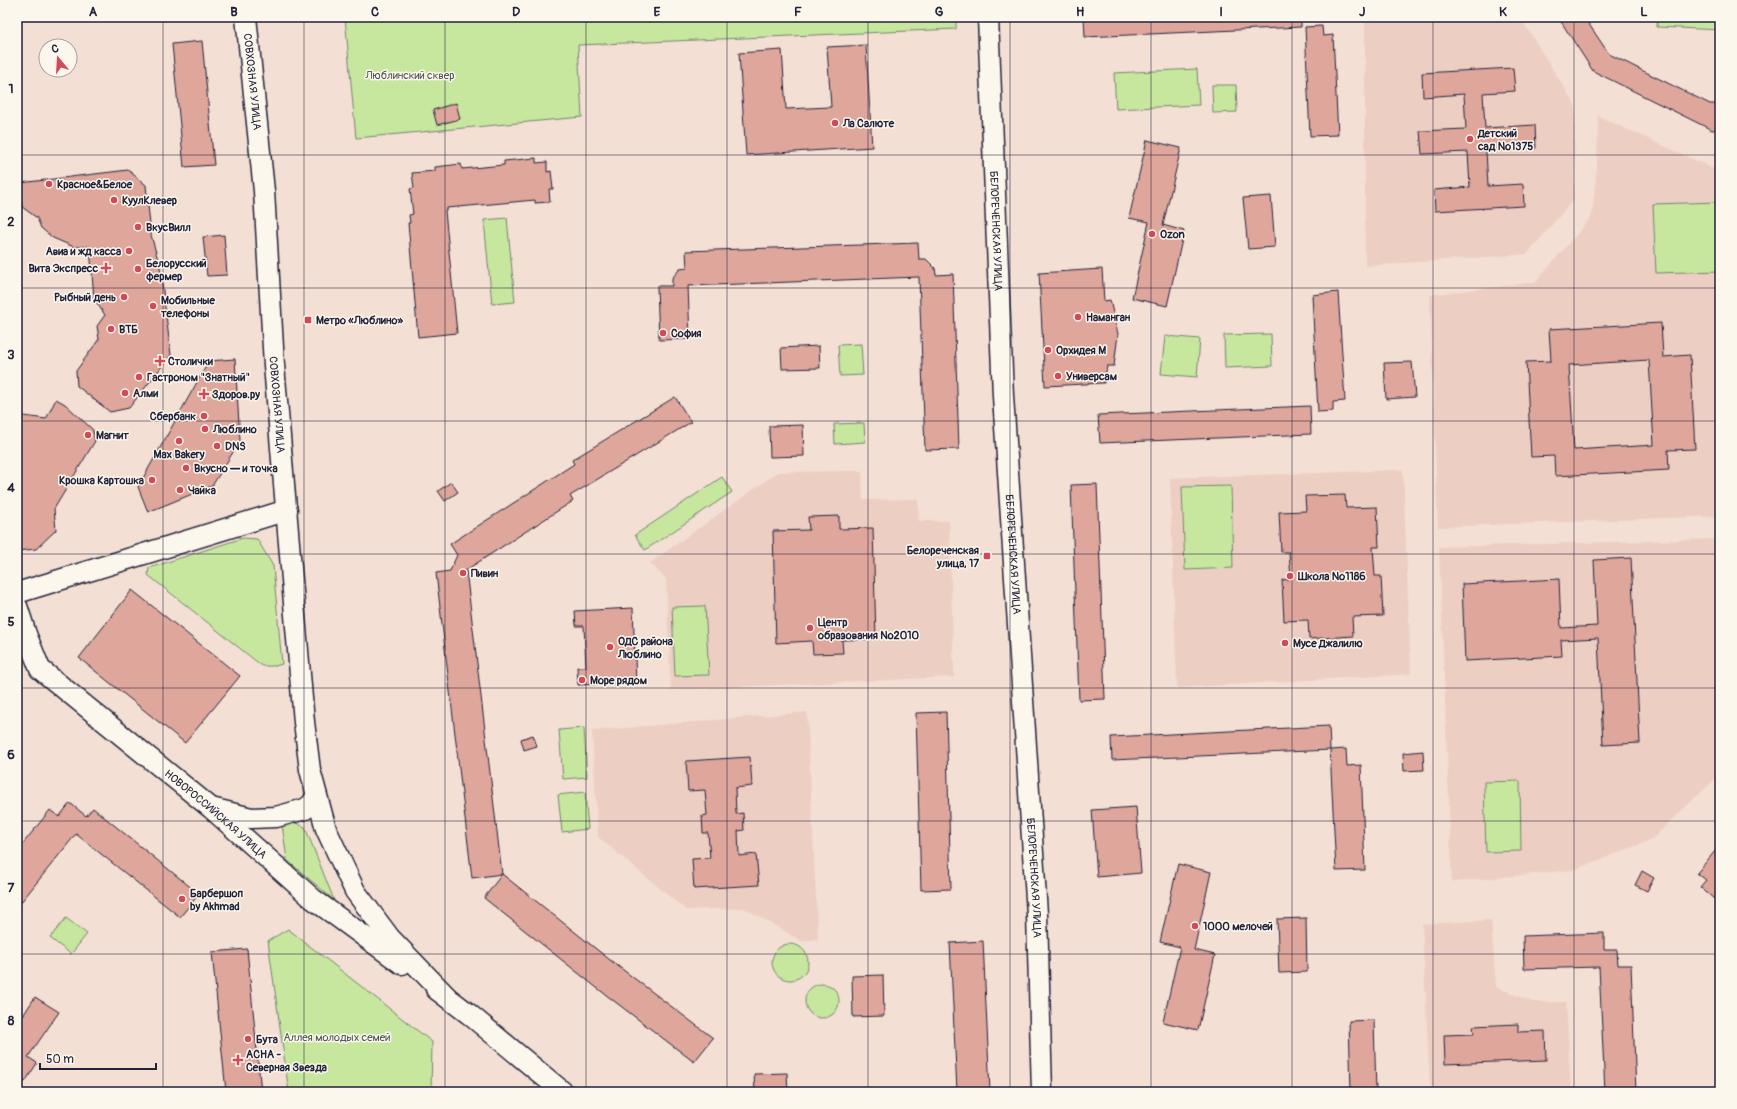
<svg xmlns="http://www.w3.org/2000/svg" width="1737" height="1109" font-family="Pangolin,sans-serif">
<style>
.built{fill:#edcec3}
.green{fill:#c7e79f;stroke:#74846d}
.building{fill:#dfa69c;stroke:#22223b;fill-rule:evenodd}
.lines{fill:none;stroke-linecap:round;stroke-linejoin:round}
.secondary-casing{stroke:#22223b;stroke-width:23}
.secondary{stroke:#fbf7ec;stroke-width:20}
.grid{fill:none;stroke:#22223b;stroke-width:1;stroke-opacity:0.55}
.poi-dot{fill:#d1495b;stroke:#fbf7ec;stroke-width:1.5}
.labels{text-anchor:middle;stroke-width:3;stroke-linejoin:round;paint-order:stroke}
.park-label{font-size:11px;fill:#4b5354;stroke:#fbf7ec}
.street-label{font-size:11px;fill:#22223b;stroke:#fbf7ec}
.poi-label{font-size:11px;font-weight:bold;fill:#22223b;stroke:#fbf7ec;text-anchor:start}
.neatline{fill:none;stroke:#22223b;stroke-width:1.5}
.grid-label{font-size:13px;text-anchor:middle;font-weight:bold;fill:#22223b}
</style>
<rect width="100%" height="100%" fill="#f3dfd4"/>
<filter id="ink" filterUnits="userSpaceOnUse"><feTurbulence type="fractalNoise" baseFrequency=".025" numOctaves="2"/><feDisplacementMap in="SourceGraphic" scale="8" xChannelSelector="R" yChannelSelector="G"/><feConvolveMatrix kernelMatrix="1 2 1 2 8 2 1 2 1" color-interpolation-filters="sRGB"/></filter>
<g filter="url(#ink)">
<path class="built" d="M1440 17H1520L1575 105 1574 199 1527 254 1365 266V22Z
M1598 116 1714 169 1720 168V516L1438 527 1430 295 1536 282 1592 216 1597 166Z
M1403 470 1411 674 1177 688 1170 478Z
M862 471 863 500 918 499 919 521H949L954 677 671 690 666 579 650 563 778 472Z
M1720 539V774L1651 840 1573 870 1452 882 1439 547Z
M807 712 818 939 802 941 744 908 686 910 598 837 592 731Z
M1491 920 1496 987 1533 1002H1566L1571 1092H1452L1430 1086 1422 924Z"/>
<path class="green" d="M345 17H956V29L578 45 582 117 356 138Z
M1657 17H1720V30L1657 27Z
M1197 69 1199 105 1116 109 1114 73Z
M1212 85H1236L1237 112 1213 113Z
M1720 202V271L1656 273 1653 204Z
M507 218 515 302 492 304 484 220Z
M1271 334 1272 366 1225 368 1224 335Z
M1165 336 1200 339 1197 377 1161 374Z
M861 344 863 375 840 376 838 345Z
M864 423 865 442 835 444 834 424Z
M722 477 732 492 645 550 635 535Z
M1231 486 1233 568 1185 570 1182 487Z
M243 538 257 539 273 566 282 664 275 666H262L148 575 149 568Z
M705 606 709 675 675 676 672 607Z
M584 728 587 777 563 779 559 730Z
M1520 781 1521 851 1486 852 1484 782Z
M585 792 588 829 562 832 558 795Z
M296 823 305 827 334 900 287 860 282 824Z
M66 918 87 934 71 954 50 938Z
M288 929 432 1042 431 1092H289L268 941Z
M772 962a18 18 0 1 1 36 0a18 18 0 1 1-36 0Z
M805 1001a17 17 0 1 1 34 0a17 17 0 1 1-34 0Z"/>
<path class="building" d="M1084 17H1301V27L1085 37Z
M1558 17H1584L1609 54 1710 104H1720V129L1712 130 1593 71Z
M1322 26 1323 36 1333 35 1338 135 1310 136 1305 27Z
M202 41 214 165 184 167 172 44Z
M866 45 872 147 746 155 739 53 782 50 786 109 831 107 827 47Z
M1513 68 1515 91 1483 93 1485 128 1535 125 1536 148 1486 151 1488 186 1523 184 1524 206 1435 211 1434 190 1470 187 1468 152 1422 154 1420 131 1466 129 1464 94 1423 97 1422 73Z
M456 103 460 119 437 125 433 110Z
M1147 140 1181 148 1163 225 1184 231 1167 306 1132 298 1149 222 1129 218Z
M536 158V163L547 162V172L551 171 553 189H549L550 202 535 203V200L447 208V210L445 211 457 333 418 337 408 223H410L409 215 413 214 410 189 414 188 412 173 435 171V167L461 164 462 169 504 165V161Z
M128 170 146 185 151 235 160 267 171 355 129 408 110 412 77 386 76 371 99 339 97 326 105 315 94 299 90 247H74L53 238 41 228 37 218 22 207 20 183Z
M1271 196 1275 247 1248 249 1243 198Z
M224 235 227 275 207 276 203 237Z
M918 243 919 259H926L935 268 936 275 953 274 959 449 925 450 919 277 688 286 690 339 659 340 657 286H672V278L680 269 687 268 686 251Z
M1102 269 1104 301 1110 300 1118 334 1114 366H1107L1104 383 1045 386 1039 273Z
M1338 292 1345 401 1333 402V411L1318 412 1312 295Z
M1661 323 1663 357 1690 355 1695 449 1668 450 1669 470 1555 476 1554 456 1531 457 1526 362 1551 361 1549 329ZM1649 360 1654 445 1574 450 1569 365Z
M819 346 820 368 782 369 781 348Z
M235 359 240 441 212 486 148 512 138 487 209 361Z
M1412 362 1415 397 1386 399 1384 363Z
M675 397 691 422 570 496 573 501 466 570 502 874 472 878 436 573 450 571 457 555 450 544 574 464 572 460Z
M56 399 65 404 93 430 95 441 54 509 56 530 36 549 17 551V415L46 419Z
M1310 406 1311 434 1100 443 1098 415Z
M803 425 804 456 770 457 769 426Z
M451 482 458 492 445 501 438 491Z
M1097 484 1105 699 1079 700 1071 485Z
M1345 495 1346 508 1377 507 1379 547H1373L1375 576H1381L1383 616 1352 617 1353 636 1309 639 1308 620 1284 621 1282 580 1291 579 1289 552H1281L1279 512 1306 511 1305 496Z
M839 516V529L873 528 876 639 842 640 843 653 813 654 812 641 776 643 773 531 809 530 808 517Z
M1631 558 1640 743 1603 745 1598 638 1561 640 1562 656 1465 661 1462 584 1559 579 1561 628 1597 626 1594 560Z
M132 590 240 676 185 743 79 658Z
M633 608 636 683 578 685 577 667H586L584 626H576L575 611Z
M946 712 951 889 921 890 916 713Z
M1329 726 1330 750 1112 760 1111 737Z
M533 735 537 746 524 750 521 739Z
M1346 749 1347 766 1361 765 1365 870 1336 871 1330 750Z
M1423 751 1424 770 1404 771 1403 753Z
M750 757 752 786 735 788 736 814 743 813 744 830 738 831 739 856 756 854 759 885 694 889 692 859 710 858 708 833H703L702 816 707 815 705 790 688 791 686 761Z
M70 803 86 816 93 808 199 894 180 917 76 834 17 907V851L50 810 59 817Z
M1136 807 1141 873 1097 877 1092 810Z
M1720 845V904L1700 887 1706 880 1697 873Z
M1178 864 1211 872 1194 950 1215 955 1198 1030 1163 1022 1180 947 1160 942Z
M1642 871 1654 878 1647 891 1635 885Z
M502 874 610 960 713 1038 694 1062 597 988 484 898Z
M1306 918 1307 972 1279 973 1277 919Z
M1604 933V950H1617L1618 965H1631L1636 1092H1605L1599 967 1524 969 1523 936Z
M983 941 990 1092H957L950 943Z
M247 949 261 1092H226L212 952Z
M883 975 884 1016 853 1017 852 976Z
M35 997 59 1012 28 1057 37 1063 25 1082 17 1078V1025Z
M1374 1020 1376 1092H1351L1349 1021Z
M1518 1024V1032L1545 1031 1546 1060 1445 1064 1444 1035 1474 1034 1473 1026Z
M787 1073 788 1092H755L754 1074Z"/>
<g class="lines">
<g class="secondary-casing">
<g id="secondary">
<path id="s1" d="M246 17 264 191 274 365 304 722 310 770 326 829 355 891 390 938 447 997"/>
<path id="s2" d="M988 17 1003 396 1037 914 1042 1092"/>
<path d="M17 593 287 510"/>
<path id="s3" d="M17 606 26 634 40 669 211 808 313 899 402 964"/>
<path d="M215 809 251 818 276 817 305 809 312 804 316 796"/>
<path d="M436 989 469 1014 563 1092"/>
</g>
</g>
<use href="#secondary" class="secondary"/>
</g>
</g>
<path class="grid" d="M163 17V1092M304 17V1092M445 17V1092M586 17V1092M727 17V1092M868 17V1092M1010 17V1092M1151 17V1092M1292 17V1092M1433 17V1092M1574 17V1092M17 155H1720M17 288H1720M17 421H1720M17 554H1720M17 688H1720M17 821H1720M17 954H1720"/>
<g class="poi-dot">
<circle cx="835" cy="123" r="4"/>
<circle cx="1470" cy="139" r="4"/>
<circle cx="49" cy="184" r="4"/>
<circle cx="114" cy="200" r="4"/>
<circle cx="138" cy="227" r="4"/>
<circle cx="1152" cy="234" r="4"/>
<circle cx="129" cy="251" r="4"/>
<path d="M104 262h4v4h4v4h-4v4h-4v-4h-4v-4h4z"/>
<circle cx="138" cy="269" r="4"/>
<circle cx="124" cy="297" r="4"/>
<circle cx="153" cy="306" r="4"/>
<circle cx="1078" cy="317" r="4"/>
<rect x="304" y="316" width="8" height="8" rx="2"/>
<circle cx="111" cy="329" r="4"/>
<circle cx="663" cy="333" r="4"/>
<circle cx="1048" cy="350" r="4"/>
<path d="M158 355h4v4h4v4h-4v4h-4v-4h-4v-4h4z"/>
<circle cx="1058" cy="376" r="4"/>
<circle cx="139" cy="377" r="4"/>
<circle cx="125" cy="393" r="4"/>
<path d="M202 388h4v4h4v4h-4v4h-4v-4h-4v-4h4z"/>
<circle cx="204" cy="416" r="4"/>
<circle cx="205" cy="429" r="4"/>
<circle cx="88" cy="435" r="4"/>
<circle cx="179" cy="441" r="4"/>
<circle cx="217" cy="446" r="4"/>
<circle cx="186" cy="468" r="4"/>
<circle cx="152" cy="480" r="4"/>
<circle cx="180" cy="490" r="4"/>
<rect x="983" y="552" width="8" height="8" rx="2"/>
<circle cx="463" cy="573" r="4"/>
<circle cx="1290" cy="576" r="4"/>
<circle cx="810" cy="628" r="4"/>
<circle cx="1285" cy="643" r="4"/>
<circle cx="610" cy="647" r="4"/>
<circle cx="582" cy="680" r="4"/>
<circle cx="182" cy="899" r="4"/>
<circle cx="1195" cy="926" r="4"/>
<circle cx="248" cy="1039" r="4"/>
<path d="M236 1054h4v4h4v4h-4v4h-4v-4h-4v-4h4z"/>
</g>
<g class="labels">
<g class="park-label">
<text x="410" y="79">Люблинский сквер</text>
<text x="337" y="1041">Аллея молодых семей</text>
</g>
<g class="street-label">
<text dy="4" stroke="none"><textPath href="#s1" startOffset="65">СОВХОЗНАЯ УЛИЦА</textPath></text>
<text dy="4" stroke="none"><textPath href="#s2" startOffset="214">БЕЛОРЕЧЕНСКАЯ УЛИЦА</textPath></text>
<text dy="4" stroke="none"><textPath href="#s1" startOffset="389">СОВХОЗНАЯ УЛИЦА</textPath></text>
<text dy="4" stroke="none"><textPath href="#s2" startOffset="538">БЕЛОРЕЧЕНСКАЯ УЛИЦА</textPath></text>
<text dy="4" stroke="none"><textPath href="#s3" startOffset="295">НОВОРОССИЙСКАЯ УЛИЦА</textPath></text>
<text dy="4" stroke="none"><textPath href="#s2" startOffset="862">БЕЛОРЕЧЕНСКАЯ УЛИЦА</textPath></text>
</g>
<g class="poi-label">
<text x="843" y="127">Ла Салюте</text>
<text x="1478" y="137">Детский<tspan x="1478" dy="13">сад №1375</tspan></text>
<text x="57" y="188">Красное&amp;Белое</text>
<text x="122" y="204">КуулКлевер</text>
<text x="146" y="231">ВкусВилл</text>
<text x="1160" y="238">Ozon</text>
<text x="121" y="255" text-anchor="end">Авиа и жд касса</text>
<text x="146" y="267">Белорусский<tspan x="146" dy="13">фермер</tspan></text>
<text x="98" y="272" text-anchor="end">Вита Экспресс</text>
<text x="116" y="301" text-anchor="end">Рыбный день</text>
<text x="161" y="304">Мобильные<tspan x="161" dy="13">телефоны</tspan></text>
<text x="1086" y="321">Наманган</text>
<text x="316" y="324">Метро «Люблино»</text>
<text x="119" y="333">ВТБ</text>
<text x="671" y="337">София</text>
<text x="1056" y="354">Орхидея М</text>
<text x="168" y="365">Столички</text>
<text x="1066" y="380">Универсам</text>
<text x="147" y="381">Гастроном "Знатный"</text>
<text x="133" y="397">Алми</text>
<text x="212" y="398">Здоров.ру</text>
<text x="196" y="420" text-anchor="end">Сбербанк</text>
<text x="213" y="433">Люблино</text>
<text x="96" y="439">Магнит</text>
<text x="225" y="450">DNS</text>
<text x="179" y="458" text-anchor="middle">Max Bakery</text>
<text x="194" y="472">Вкусно — и точка</text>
<text x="144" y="484" text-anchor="end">Крошка Картошка</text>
<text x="188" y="494">Чайка</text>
<text x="979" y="554" text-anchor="end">Белореченская<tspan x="979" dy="13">улица, 17</tspan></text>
<text x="471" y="577">Пивин</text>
<text x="1298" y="580">Школа №1186</text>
<text x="818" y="626">Центр<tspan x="818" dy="13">образования №2010</tspan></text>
<text x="618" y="645">ОДС района<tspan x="618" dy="13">Люблино</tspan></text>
<text x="1293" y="647">Мусе Джалилю</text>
<text x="590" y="684">Море рядом</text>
<text x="190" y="897">Барбершоп<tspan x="190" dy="13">by Akhmad</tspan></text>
<text x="1203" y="930">1000 мелочей</text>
<text x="256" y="1043">Бута</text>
<text x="246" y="1058">АСНА -<tspan x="246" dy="13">Северная Звезда</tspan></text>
</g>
</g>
<rect width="1737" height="1109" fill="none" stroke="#fbf7ec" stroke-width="44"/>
<g transform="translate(58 58) rotate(342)"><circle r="19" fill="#fbf7ec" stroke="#a4a2a5"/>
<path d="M0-3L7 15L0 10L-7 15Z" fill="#d1495b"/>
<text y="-6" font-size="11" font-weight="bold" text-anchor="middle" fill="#22223b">С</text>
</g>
<path d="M40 1063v6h116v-6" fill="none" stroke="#22223b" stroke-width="2"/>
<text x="46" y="1063" font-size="12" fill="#22223b" stroke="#fbf7ec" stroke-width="3" paint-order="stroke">50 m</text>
<rect x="22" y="22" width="1693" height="1065" class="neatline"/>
<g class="grid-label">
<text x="93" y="16">A</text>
<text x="234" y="16">B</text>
<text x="375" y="16">C</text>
<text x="516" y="16">D</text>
<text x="657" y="16">E</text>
<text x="798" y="16">F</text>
<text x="939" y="16">G</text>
<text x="1080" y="16">H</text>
<text x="1221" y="16">I</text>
<text x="1362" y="16">J</text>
<text x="1503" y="16">K</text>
<text x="1644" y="16">L</text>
<text x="11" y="93">1</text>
<text x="11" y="226">2</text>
<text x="11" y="359">3</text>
<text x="11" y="492">4</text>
<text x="11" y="626">5</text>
<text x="11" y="759">6</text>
<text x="11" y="892">7</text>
<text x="11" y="1025">8</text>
</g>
</svg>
